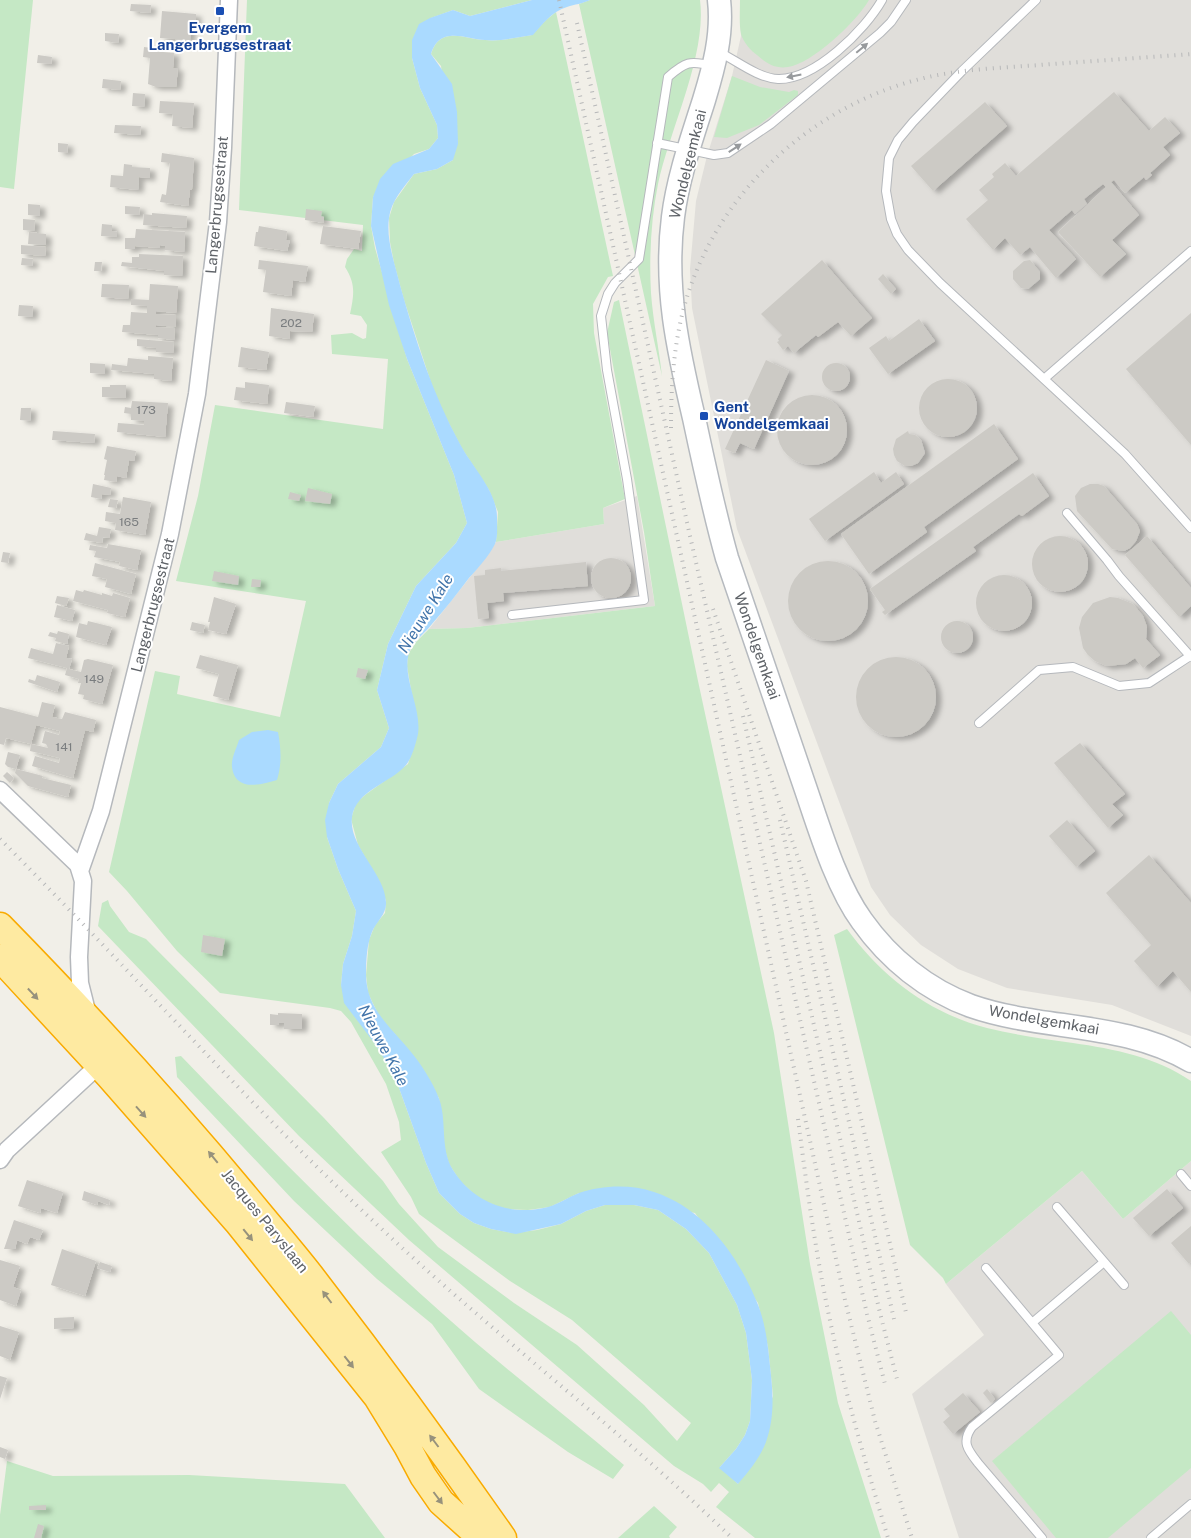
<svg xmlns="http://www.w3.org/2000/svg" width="1191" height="1538" font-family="'Public Sans',sans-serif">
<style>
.industrial{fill:#e0deda}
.green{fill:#c5e8c5}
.water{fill:#aadaff}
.building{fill:#cccac5;filter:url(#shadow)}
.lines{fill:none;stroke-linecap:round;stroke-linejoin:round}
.service-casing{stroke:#b5b8bc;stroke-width:10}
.minor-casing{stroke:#b5b8bc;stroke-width:19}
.secondary-casing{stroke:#b6babf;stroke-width:25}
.trunk-casing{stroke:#f9ab00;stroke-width:29}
.service{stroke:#fff;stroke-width:8}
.minor{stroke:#fff;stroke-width:16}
.secondary{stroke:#fff;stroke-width:22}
.trunk{stroke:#feeaa1;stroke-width:26}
.rail{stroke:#b6b7b8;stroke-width:4;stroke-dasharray:1 6;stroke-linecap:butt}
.oneway{fill:#979a9d}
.oneway2{fill:#97927c}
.transit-dot{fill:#1a4fb4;stroke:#fff;stroke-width:2}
.labels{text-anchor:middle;stroke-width:4;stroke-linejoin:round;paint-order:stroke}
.number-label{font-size:12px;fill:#7a7d7f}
.transit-label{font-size:15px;font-weight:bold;fill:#164399;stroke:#fff}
.street-label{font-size:15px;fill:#5f6368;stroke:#fff}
.water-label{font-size:16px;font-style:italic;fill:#4174aa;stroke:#fff}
</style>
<defs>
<filter id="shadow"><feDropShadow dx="5.5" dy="3" stdDeviation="2.5" flood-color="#0004"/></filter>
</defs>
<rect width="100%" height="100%" fill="#f1efe8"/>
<path class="industrial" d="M740 0H1191V1036L1112 1005 1007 988 958 969 921 945 890 915 871 887 737 529 692 308 690 269 696 201 707 156 732 76 741 36Z
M637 496 655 606 467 628 429 629 482 562 496 542 604 524 603 508Z
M1191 1161V1538H959L912 1394 984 1335 946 1284 1082 1171 1123 1219Z"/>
<path class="green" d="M0 0H33L14 189 0 187Z
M247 0H532L470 16 453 10 431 18 412 58 420 88 437 125 438 138 429 149 414 154 373 197 371 226 375 248 407 359 454 475 467 523 456 543 416 586 388 644 377 690 389 728 381 747 338 784 329 803 327 837 338 869 356 911 352 936 343 964 341 985 394 1074 426 1163 439 1193 460 1214 474 1223 491 1229 513 1233 537 1230 561 1224 586 1211 605 1205H634L658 1210 686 1229 709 1253 737 1305 746 1333 752 1380 750 1421 745 1435 736 1449 720 1467 738 1484 773 1396 768 1347 758 1303 695 1213 579 1193 550 1207 528 1210 503 1209 478 1198 460 1181 449 1164 444 1147 439 1098 395 1034 381 1020 368 993 366 975 369 940 375 925 385 913 386 901 380 883 358 845 351 819 356 803 365 795 408 764 418 731 407 666 408 655 414 644 429 629 467 628 655 606 644 532 607 333 614 302 619 300 698 681 774 1033 810 1264 838 1403 881 1538H755L716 1507 729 1492 719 1483 711 1492 703 1484 674 1466 409 1240 299 1136 98 926 102 903 108 900 110 906 129 932 146 939 324 1118 383 1181 399 1204 438 1247 514 1303 577 1345 644 1405 677 1441 691 1423 572 1320 510 1281 419 1214 411 1197 381 1152 401 1140 399 1122 386 1084 351 1022 341 1011 330 1008 220 993 177 951 127 891 109 872 155 671 180 676 177 694 280 717 306 601 176 581 198 496 215 405 383 429 388 359 332 354 331 335 352 333 363 339 366 338 367 325 361 316 350 314C354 295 356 284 345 267L347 259 354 249 362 251 363 225 239 210Z
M590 0H700C707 55 670 128 658 184 651 219 649 257 651 293 653 321 659 348 662 376L579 4Z
M740 0H869C857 21 812 64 788 67 775 69 766 63 757 55 751 51 743 42 741 34 739 24 740 11 740 0Z
M556 12 613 276 608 277 593 304 594 333 625 499 603 508 604 524 496 542 498 512 489 490 461 447 436 398 404 300 394 263 390 242 389 218 394 202 414 174 437 169 453 160 441 66 431 54C440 25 464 39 485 40 500 42 517 37 532 35L546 20Z
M732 76 760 87 789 92 794 90 798 91V95L759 125 727 138 714 137Z
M847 929C882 977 929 1013 987 1028 1015 1035 1044 1039 1073 1043 1114 1049 1156 1057 1191 1081V1161L1123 1219 1082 1171 946 1284 943 1278 910 1245 834 935Z
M181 1056C266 1144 351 1232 443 1314 501 1366 564 1414 624 1465L613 1479 568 1452 479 1389 432 1324 377 1279 294 1201 177 1077 175 1057Z
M1171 1311 1191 1335V1468L1108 1538H1056L992 1461Z
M7 1461 53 1476 189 1475 345 1484 385 1538H0V1515Z
M654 1506 677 1527 669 1536 670 1538H618Z"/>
<path class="water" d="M532 0H590C582 4 575 4 567 7 552 11 542 25 533 35 517 37 500 42 485 40 465 39 440 25 431 54L452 84 457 112 458 144 453 160 437 169 414 174C404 187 391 201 389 218 386 240 395 264 400 285 415 339 433 395 460 444 472 467 498 492 497 519 497 527 498 537 495 544 489 556 478 568 469 578 457 594 445 609 432 624 425 633 415 640 410 650 400 675 422 707 418 734 416 743 412 758 406 765 391 783 356 790 352 817 348 846 385 873 386 902 387 914 376 922 372 932 367 944 366 960 366 974 366 1009 391 1027 411 1052 421 1064 432 1081 438 1096 448 1119 439 1147 453 1170 473 1202 510 1217 548 1207 559 1204 568 1197 579 1193 602 1185 631 1184 654 1192 703 1208 737 1254 756 1300 765 1320 768 1344 770 1366 773 1392 775 1417 766 1442 760 1458 749 1471 738 1484L719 1468 736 1449 745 1435 750 1421 752 1380 746 1333 737 1305 709 1253 686 1229 658 1210 634 1205H605L586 1211 561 1224 516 1234 491 1229 474 1223 460 1214 439 1193 426 1163 394 1074 375 1044 344 1003 341 985 343 964 352 936 356 911 338 869 327 837 325 820 329 803 338 784 381 747 389 728 377 690 388 644 416 586 456 543 467 523 454 475 407 359 389 305 371 226 373 197 380 179 393 164 429 149 438 138 437 125 420 88 412 58V40L419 24 430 18 453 10 470 16Z
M268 730 278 732C281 748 282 764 277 780 261 785 235 792 232 767 231 758 237 747 239 740L252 732Z"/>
<path class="building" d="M131 4 151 5 150 13 130 11Z
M162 11 196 14V24H191L190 40 160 38Z
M105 33 119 34 118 43 105 41Z
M144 47 152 48V51L174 53 173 68H178L176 87H156L148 84 150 58 143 57Z
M38 55 52 57 51 64 37 63Z
M103 79 121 81 120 90 102 88Z
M1114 92 1149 131 1165 117 1180 133 1163 147 1170 155 1150 173 1152 175 1146 180 1144 177 1125 193 1114 180 1111 182 1139 215 1112 240 1126 254 1100 277 1058 232 1106 187 1103 184 1084 199 1087 204 1075 214 1072 210 1049 230 1076 259 1056 278 1030 247 1020 255 1005 238 993 250 966 219 988 200 979 190 994 177 992 174 1005 163 1016 176Z
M133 93 145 94 144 107 132 106Z
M160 101 194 103 192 128 172 126 173 114 159 113Z
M985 102 1007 126 933 191 911 166Z
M115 125 141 126 140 135 114 133Z
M58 143 68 144 67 153 58 152Z
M162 153 194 158 192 189 190 190 188 206 160 202 162 194 166 195 170 163 161 162Z
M124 164 132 165V167L150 168V178L139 177 138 190 110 187 111 175 123 176Z
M28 204 40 205V216L28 215Z
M125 206 140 207 139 215 125 214Z
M306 209 322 211 321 216 324 217V223L305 220Z
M152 213 187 216 186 228 143 225 144 214 152 215Z
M23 219 35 220 34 231 23 230Z
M102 224 112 225V231L117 232V237L101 236Z
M259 226 287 231 286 240H290L287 251 254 246 256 232H258Z
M323 226 361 231 358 249 320 244Z
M136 229 185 232 184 252 165 250V246L160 245V248L135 246V249H125V238H135Z
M29 232 46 234V245L28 244Z
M21 245 46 247 45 256 21 254Z
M139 254 183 256 182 276 164 275V271L121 266 122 262 132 263V257H139Z
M22 258 33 259 32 266 21 265Z
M259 260 308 266 305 282 293 280 291 296 263 292 266 270 258 269Z
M822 260 872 318 851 336 838 322 818 337 816 335 794 353 788 346 783 350 777 342 779 341 778 339 782 335 761 314Z
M1030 260 1040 272V279L1028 289 1021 288 1013 279V271L1024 261Z
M95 262H102L101 271H94Z
M883 274 896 289 891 294 878 279Z
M102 284 129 285 128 299 101 297Z
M150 284 178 286 176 313 156 311V314L176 315V327L156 325 155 327 175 328 174 340 158 338V335L122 332 123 325H130L131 312 147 313V306L131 305V299L149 300Z
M19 305 33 306 32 317 18 316Z
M271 308 314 314 312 332 290 331 289 339 269 336Z
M1191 313V445L1126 369Z
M919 319 935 341 888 374 869 348 886 336 889 341Z
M137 339 174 342 173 353 156 352V348L137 346Z
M241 347 269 352 266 370 238 367Z
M148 356 173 358 171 381 154 379V374L111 370 112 364 127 366 128 358 148 360Z
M766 360 789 371 754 449 740 443 735 453 725 449Z
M90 363 105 364V374L90 373Z
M822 377a14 14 0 1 1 28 0a14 14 0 1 1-28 0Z
M919 408a29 29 0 1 1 58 0a29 29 0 1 1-58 0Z
M245 382 269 385 267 404 234 400 236 387 245 388Z
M110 385H126V398L102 397V387H110Z
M777 430a35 35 0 1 1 70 0a35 35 0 1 1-70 0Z
M132 401 168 403 165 437 117 432 118 423 144 425V421L131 420V414L124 413 125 407 131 408Z
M286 402 315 406 313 417 284 413Z
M21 408H31L30 421 20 420Z
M994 424 1018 459 924 527 927 532 869 574 841 534Z
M53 431 95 434 94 443 52 440Z
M908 431 909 434 915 435 921 440 925 453 918 463 911 466H905L897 461 894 455 893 449 896 439Z
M107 446 136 451 134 461 129 460 126 478 117 476 116 482 104 480 105 475H104L107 460 104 459Z
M874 472 881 483 896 472 904 484 825 541 809 519Z
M1033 473 1049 496 1022 516 1019 514 973 547 976 551 885 615 882 612 885 610 870 589Z
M93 484 111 488 110 495 102 494 101 499 91 497Z
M1090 484H1098L1104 486 1137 524 1140 531 1136 541 1130 548 1124 551 1112 549 1077 511 1075 496 1081 488Z
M308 488 332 494 330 504 305 501Z
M290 492 301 495 299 501 288 499Z
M123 497 151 502 145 535 115 530 116 523 105 521 106 512 120 514Z
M110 499 118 500 116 508 108 507Z
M99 527 111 529 109 538 103 537 102 543 84 540 86 533 97 536Z
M1147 536 1191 588V606L1179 617 1125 555Z
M1032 564a28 28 0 1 1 56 0a28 28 0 1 1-56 0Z
M108 544 141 550 137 570 119 566 120 562 94 557 96 551 89 550 90 545 107 548Z
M3 552 10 553 8 563 1 562Z
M591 578a20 20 0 1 1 40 0a20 20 0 1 1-40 0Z
M788 601a40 40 0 1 1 80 0a40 40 0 1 1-80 0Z
M586 562 588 586 503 593 504 601 487 603 489 618 478 619 474 576 485 575V570L501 568V571Z
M95 563 136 574 131 594 105 587 107 579 92 576Z
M214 571 239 576 238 585 212 581Z
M976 603a28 28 0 1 1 56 0a28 28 0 1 1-56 0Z
M252 579 261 580 260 587H251Z
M76 590 83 592 84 590 102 595V593L112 596 113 593 130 598 125 617 107 613 108 610 73 601Z
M57 596 69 598 66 606 55 603Z
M214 597 236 604 226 634 208 630 210 622H208Z
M1110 597 1118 598 1133 604 1143 616 1147 627 1146 639 1160 655 1143 668 1135 658 1126 664 1107 666 1095 661 1088 655 1083 648 1079 628 1082 617 1093 603Z
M57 605 75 610 72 621 54 617Z
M941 637a16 16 0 1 1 32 0a16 16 0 1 1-32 0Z
M88 621 112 627 106 645 76 637 79 623 87 625Z
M192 622 205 625 203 633 190 630Z
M58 631 69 634 67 644 55 641 56 638 48 636 50 632 57 634Z
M56 643 69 646 66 658 72 659 69 669 81 672 84 660 88 659 113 665 102 704 83 699 84 695 78 694 81 683H78L79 679 65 675 67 668 28 658 31 648 53 654Z
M200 655 238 665 228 700 213 696 219 674 196 668Z
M856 697a40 40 0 1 1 80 0a40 40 0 1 1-80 0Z
M358 668 368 670 365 679 356 677Z
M37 675 60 682 57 692 28 682 29 679 35 681Z
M42 702 55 705 52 717 62 719 65 712 96 720 93 732 85 730 73 778 32 766 35 756 59 763 60 758 30 751 31 744 48 748 46 744 42 743 45 731 59 735 60 731 36 725 31 744 6 738 4 745 0 744V707L38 717Z
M1080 743 1125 794 1112 804 1123 815 1108 828 1054 763Z
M8 752 20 755 16 769 8 767 5 764Z
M16 769 43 776 42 778 71 785 68 797 28 786 15 773Z
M7 772 14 778 10 783 3 776Z
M1067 820 1095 851 1076 867 1049 836Z
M1149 855 1191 903V992L1173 971 1157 987 1134 961 1151 945 1106 893Z
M203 935 225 939 222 956 201 952Z
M278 1013 302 1014V1029H284V1023H279V1025H270V1014L278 1015Z
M27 1180 63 1192 57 1213 41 1208 40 1213 18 1206Z
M1167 1189 1183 1208 1149 1236 1133 1218Z
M84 1191 110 1200 109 1205 98 1201 97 1205 82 1200Z
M14 1220 43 1230 39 1240 30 1237 27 1244 17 1240 15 1249H4Z
M1191 1226V1262L1189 1264 1171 1243Z
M62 1249 96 1261 85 1296 51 1285Z
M0 1260 20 1266 13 1287 21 1290 16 1306 0 1300Z
M100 1262 112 1266 110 1272 97 1268Z
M74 1317V1328L54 1329V1318Z
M0 1326 19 1332 10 1360 0 1356Z
M0 1376 7 1378 0 1399Z
M987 1389 995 1399 991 1403 983 1393Z
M963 1393 980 1412 953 1434 943 1422 950 1416 944 1409Z
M0 1447 8 1450 5 1459 0 1457Z
M46 1505V1510H29V1506Z
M38 1524 44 1526 41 1538H34Z"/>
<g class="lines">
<g class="service-casing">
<path id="service" d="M1036 0 962 71 913 122 898 140 889 158 886 191 891 219 897 234 908 250 940 283 1044 379
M719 52C737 61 758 78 778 79 815 80 865 30 882 0
M657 143 714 155 728 153 771 124 880 33 891 22 906 0
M1191 251 1044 379 1125 454 1191 528
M1067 513 1107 560 1119 576 1191 657
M512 615 644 600 627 479 607 370 601 316 608 294 615 283 639 259 668 77C685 62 690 60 712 66
M979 723 1039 670 1073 667 1119 686 1149 683 1190 656
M1181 1174 1191 1186
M1057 1207 1124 1285
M986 1268 1059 1355 972 1427C961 1442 968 1450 978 1463L1042 1538
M1032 1323 1104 1262
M1151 1538 1191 1504"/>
</g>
<g class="minor-casing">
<path id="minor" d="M0 790 78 865 83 881 79 957 80 983 88 1015
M80 871 101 811 170 534 197 394 218 222 223 148 229 0
M0 1160 7 1150 99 1065 97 1056"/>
</g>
<g class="secondary-casing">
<path id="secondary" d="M719 0C723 34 714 67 704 100 692 138 678 177 673 217 664 288 678 350 694 418 704 465 714 512 727 558 752 632 778 707 803 781 818 824 835 884 862 921 889 959 927 990 971 1006 1043 1031 1123 1021 1191 1061"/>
</g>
<g class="trunk-casing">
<path id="trunk" d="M0 926C90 1018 177 1113 259 1213 278 1236 299 1260 317 1284 381 1367 443 1452 503 1538
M0 958 109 1076 238 1223 377 1397 407 1446 423 1476 441 1502 481 1538"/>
</g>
<use href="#service" class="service"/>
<use href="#minor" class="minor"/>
<use href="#secondary" class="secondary"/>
<use href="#trunk" class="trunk"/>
<path class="rail" d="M559 0 845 1300 875 1421 912 1538
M577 23 690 536 867 1314 886 1388
M671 428C671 390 673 353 682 315 710 200 806 108 920 79 959 69 1000 68 1040 65 1090 61 1141 58 1191 54
M713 609 806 881 907 1317
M743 716 880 1313 898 1383
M780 820 894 1319
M0 839C125 964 241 1097 370 1218 487 1329 616 1426 732 1538
M798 1119C807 1188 816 1257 831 1325 846 1397 867 1468 888 1538"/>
</g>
<defs><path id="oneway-solid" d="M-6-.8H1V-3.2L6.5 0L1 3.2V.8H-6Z" transform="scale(1.25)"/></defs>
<g class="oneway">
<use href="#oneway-solid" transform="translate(862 48) rotate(-40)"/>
<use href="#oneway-solid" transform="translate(794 76) rotate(169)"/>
<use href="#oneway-solid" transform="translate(735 148) rotate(-33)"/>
</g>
<g class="oneway2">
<use href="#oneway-solid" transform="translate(33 994) rotate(47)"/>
<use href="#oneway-solid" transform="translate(141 1112) rotate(48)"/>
<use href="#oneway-solid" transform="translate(213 1157) rotate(-129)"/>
<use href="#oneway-solid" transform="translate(248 1235) rotate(51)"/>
<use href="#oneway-solid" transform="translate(327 1297) rotate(-127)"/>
<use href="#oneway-solid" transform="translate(349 1362) rotate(52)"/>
<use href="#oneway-solid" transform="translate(434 1441) rotate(-127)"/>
<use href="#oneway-solid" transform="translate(438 1498) rotate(53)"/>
</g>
<g class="transit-dot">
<rect x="215" y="6" width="10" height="10" rx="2.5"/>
<rect x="699" y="411" width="10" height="10" rx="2.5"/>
</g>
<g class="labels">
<g class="number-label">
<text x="291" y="327">202</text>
<text x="146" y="414">173</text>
<text x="129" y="526">165</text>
<text x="94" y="683">149</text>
<text x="64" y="751">141</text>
</g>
<g class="transit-label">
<text x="220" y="33">Evergem<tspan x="220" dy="17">Langerbrugsestraat</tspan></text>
<text x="714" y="412" text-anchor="start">Gent<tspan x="714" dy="17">Wondelgemkaai</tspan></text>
</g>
<g class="street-label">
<text transform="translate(688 164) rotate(-76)" y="5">Wondelgemkaai</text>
<text transform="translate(217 205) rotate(-85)" y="5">Langerbrugsestraat</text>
<text transform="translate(153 605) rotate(-76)" y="5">Langerbrugsestraat</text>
<text transform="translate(757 646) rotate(71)" y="5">Wondelgemkaai</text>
<text transform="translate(1044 1020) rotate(10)" y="5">Wondelgemkaai</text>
<text transform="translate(265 1221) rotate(51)" y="5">Jacques Paryslaan</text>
</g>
<g class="water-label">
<text transform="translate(425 613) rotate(-58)" y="6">Nieuwe Kale</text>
<text transform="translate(384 1045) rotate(62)" y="6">Nieuwe Kale</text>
</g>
</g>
</svg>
